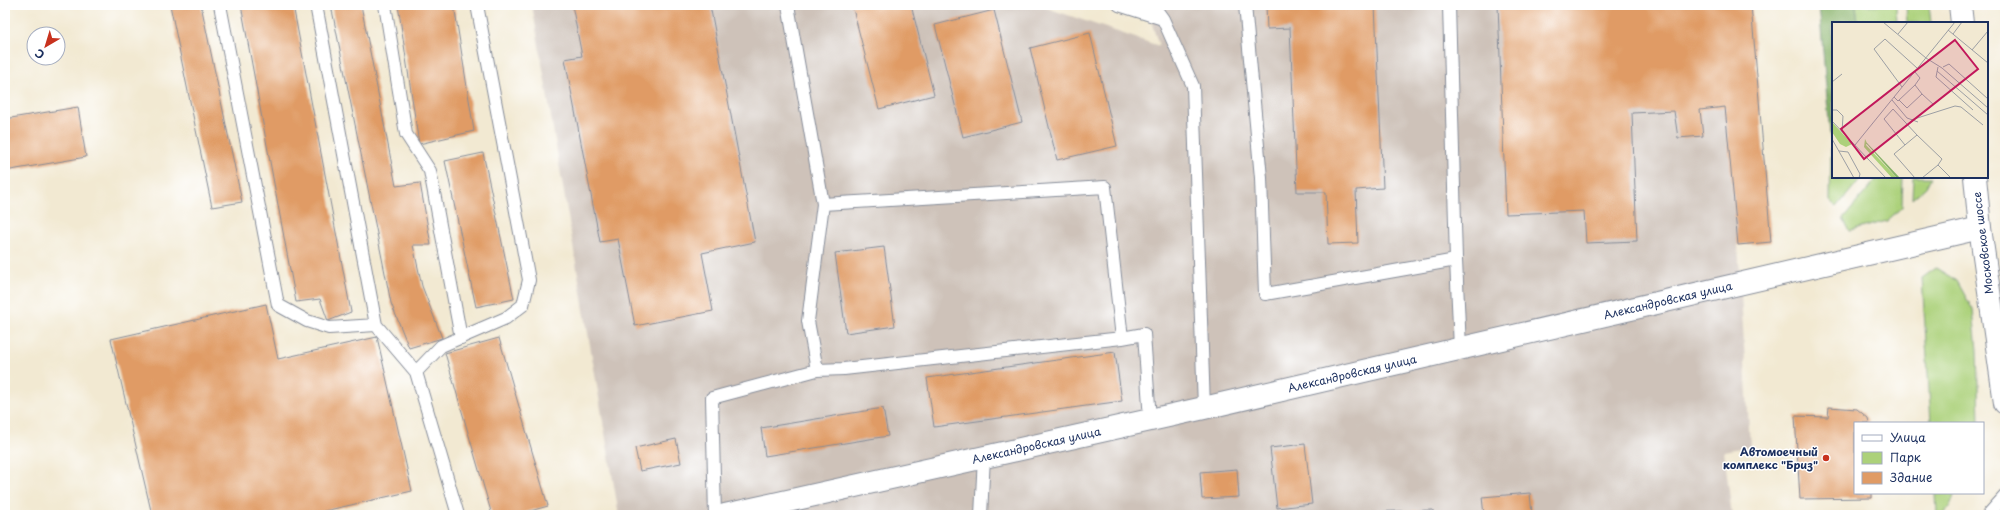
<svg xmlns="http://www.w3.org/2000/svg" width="2010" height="520" font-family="'Playpen Sans',sans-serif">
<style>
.industrial{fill:#cec2b9}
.green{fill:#acd17a;stroke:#64806c}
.forest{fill:#89b36a;stroke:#527164}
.building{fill:#e09b65}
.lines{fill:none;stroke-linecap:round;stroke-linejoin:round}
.service-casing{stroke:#868c98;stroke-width:14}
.minor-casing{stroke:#868c98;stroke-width:24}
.tertiary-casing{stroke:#868c98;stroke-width:24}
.service{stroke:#fff;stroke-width:12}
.minor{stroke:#fff;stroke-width:22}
.tertiary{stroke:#fff;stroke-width:22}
.poi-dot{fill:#c8321e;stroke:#fff;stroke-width:1.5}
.labels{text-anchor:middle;stroke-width:3;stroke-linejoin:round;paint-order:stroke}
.street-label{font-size:11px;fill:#1b2f5e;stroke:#fff}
.poi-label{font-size:11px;font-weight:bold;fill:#1b2f5e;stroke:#fff;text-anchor:end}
.inset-road{fill:none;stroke:#9c9fa4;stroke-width:1}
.view{fill:#c2185b;fill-opacity:0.15;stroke:#c2185b;stroke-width:2}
.inset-edge{fill:none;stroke:#1b2f5e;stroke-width:2}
</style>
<rect width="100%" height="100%" fill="#fff"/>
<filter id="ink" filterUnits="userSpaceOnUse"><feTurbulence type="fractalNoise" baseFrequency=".025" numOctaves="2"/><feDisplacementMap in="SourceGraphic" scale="8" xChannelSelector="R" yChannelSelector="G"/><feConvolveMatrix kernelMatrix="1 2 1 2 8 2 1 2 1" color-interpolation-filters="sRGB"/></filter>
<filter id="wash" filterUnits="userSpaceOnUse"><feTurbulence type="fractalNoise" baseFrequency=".012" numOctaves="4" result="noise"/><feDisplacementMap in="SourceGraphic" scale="16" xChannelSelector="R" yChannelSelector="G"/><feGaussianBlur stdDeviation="0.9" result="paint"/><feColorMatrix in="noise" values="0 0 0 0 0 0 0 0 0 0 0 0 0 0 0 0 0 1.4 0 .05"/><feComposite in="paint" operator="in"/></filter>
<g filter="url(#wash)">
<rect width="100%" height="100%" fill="#f2e9d2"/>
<path class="industrial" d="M532 5H1038L1159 46 1146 5H1751L1771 242 1738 245 1750 446 1724 451 1732 515H619Z"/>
<path class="green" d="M1856 5H1896L1897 23H1858Z
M1906 5H1929L1931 23H1907Z
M1831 146 1833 148V177H1862L1837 207 1830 201Z
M1878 177H1903L1902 207 1887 221 1850 231 1843 219Z
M1913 177H1931L1926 187 1912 199Z
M1936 268 1957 281 1973 310 1977 350 1979 423H1931L1922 278Z
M1936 493H1956L1944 515H1937Z"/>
<path class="forest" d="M1819 5H1856L1858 23H1833V148L1831 146Z"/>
<g id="blocks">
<path class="building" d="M170 5H201L242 202 212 207Z
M241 5H293L351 312 328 321 320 299 296 302Z
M331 5H361L396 186 420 183 431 245H413L422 286 442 338 409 348 391 303Z
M398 5H454L474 131 419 144Z
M572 5H710L755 242 702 253 713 311 635 326 618 239 600 242 565 59 582 56Z
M852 5H911L934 95 879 109Z
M1266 5H1375L1383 188 1356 190 1358 243 1328 244 1326 192H1297L1290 28 1267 29Z
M1498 5H1751L1771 242 1738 245 1725 107 1700 110 1703 136 1678 138 1674 111 1632 113 1637 241 1586 243 1584 211 1506 214Z
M994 10 1022 122 963 137 935 25Z
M1090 33 1117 146 1057 160 1030 48Z
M78 107 86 157 5 171V119Z
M483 153 514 299 476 307 445 161Z
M884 247 895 326 846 333 835 253Z
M266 304 278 359 377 337 412 491 307 515H152L111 339Z
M499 338 548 506 516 515H492L445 353Z
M1115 352 1122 401 934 427 927 378Z
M1829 407 1857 409 1868 418 1869 423H1855V493H1872V498L1800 499 1795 416 1828 417Z
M883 408 888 436 765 456 761 428Z
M676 439 681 463 640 471 635 448Z
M1305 444 1312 504 1277 508 1270 448Z
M1237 469 1239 497 1202 499 1200 472Z
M1530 493 1532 515H1484L1482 497Z
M1433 510V515H1364V512Z"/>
</g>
</g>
<g filter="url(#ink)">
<use href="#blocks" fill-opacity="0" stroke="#868c98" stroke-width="1"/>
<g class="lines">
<g class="service-casing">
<path id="service" d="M220 5 278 305 307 321 329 328 376 325
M316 5 376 325 416 372 458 515
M385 5 406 134 430 171 461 338
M788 5 823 204
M1119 5 1163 19
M1153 5 1163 19 1193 86 1204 408
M1245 5 1261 178 1265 294 1456 260 1449 5
M1456 260 1460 348
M817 370 808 321 823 204 1105 187 1122 338
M416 372 441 346 506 318 523 305 529 280 477 5
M715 515 712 398 817 370 844 369 1122 338 1144 334 1150 420
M981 515 984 457
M1988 515 2005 496"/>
</g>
<g class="minor-casing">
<path id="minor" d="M1980 228 2005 403"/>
</g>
<g class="tertiary-casing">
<g id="tertiary">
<path d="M1960 5 1962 23"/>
<path id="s1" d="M725 515 1204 408 1980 228 1975 177"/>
</g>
</g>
<use href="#service" class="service"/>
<use href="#minor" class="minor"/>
<use href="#tertiary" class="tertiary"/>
</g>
</g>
<circle class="poi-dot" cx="1826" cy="458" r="4"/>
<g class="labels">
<g class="street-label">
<text transform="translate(1983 243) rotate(-97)" y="4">Московское шоссе</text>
<text dy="4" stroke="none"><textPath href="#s1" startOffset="967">Александровская улица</textPath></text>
<text dy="4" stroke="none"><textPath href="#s1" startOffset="643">Александровская улица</textPath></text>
<text dy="4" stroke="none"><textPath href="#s1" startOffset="319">Александровская улица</textPath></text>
</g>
<g class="poi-label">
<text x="1818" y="456">Автомоечный<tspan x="1818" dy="13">комплекс "Бриз"</tspan></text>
</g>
</g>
<g transform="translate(1832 22)">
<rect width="156" height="156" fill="#f2e9d2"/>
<path d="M0 100 20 122 14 125 8 122 0 110ZM33 117 35 121 34 123 65 156H60L32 125Z" fill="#acd17a"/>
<path d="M34 121H35L68 156H65Z" fill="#89b36a"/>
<path class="inset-road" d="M51 0 94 36 110 46 156 86M116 8 156 41M66 12 76 0M121 12 130 0M140 28 156 9M106 45 104 55 141 88M111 45 117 42 156 77M105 49 156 93M0 60 10 52M70 65 42 27 53 17 85 46M90 72 102 83M62 75 66 79 83 63 88 56 83 50M60 78 75 96 86 100M67 78 75 86 90 72 83 63M0 88H5L11 94 10 110M79 98 123 84 129 85 151 103M0 99 54 156M85 113 110 137 106 143M0 117 22 156M23 123 123 0M73 123 52 97 61 87 85 113 62 132 83 156M7 129 16 130 28 152 27 156M90 156 106 143 119 156"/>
<path class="view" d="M123 18 146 47 32 137 9 107Z"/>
<rect width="156" height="156" class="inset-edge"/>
</g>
<rect width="2010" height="520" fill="none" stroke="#fff" stroke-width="20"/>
<rect x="1854" y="422" width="130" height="72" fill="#ffffff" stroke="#a4acbf"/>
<rect x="1862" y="435" width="20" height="6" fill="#ffffff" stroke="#a4acbf"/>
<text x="1890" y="442" font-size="12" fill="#1b2f5e">Улица</text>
<rect x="1862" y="452" width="20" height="12" fill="#acd17a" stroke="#a4acbf"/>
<text x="1890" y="462" font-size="12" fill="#1b2f5e">Парк</text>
<rect x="1862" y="472" width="20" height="12" fill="#e09b65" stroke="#a4acbf"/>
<text x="1890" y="482" font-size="12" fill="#1b2f5e">Здание</text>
<g transform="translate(46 46) rotate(218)"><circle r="19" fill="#ffffff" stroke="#a4acbf"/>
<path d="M0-3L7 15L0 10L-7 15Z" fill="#c8321e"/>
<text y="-6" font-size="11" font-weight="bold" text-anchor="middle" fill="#1b2f5e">С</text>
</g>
</svg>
